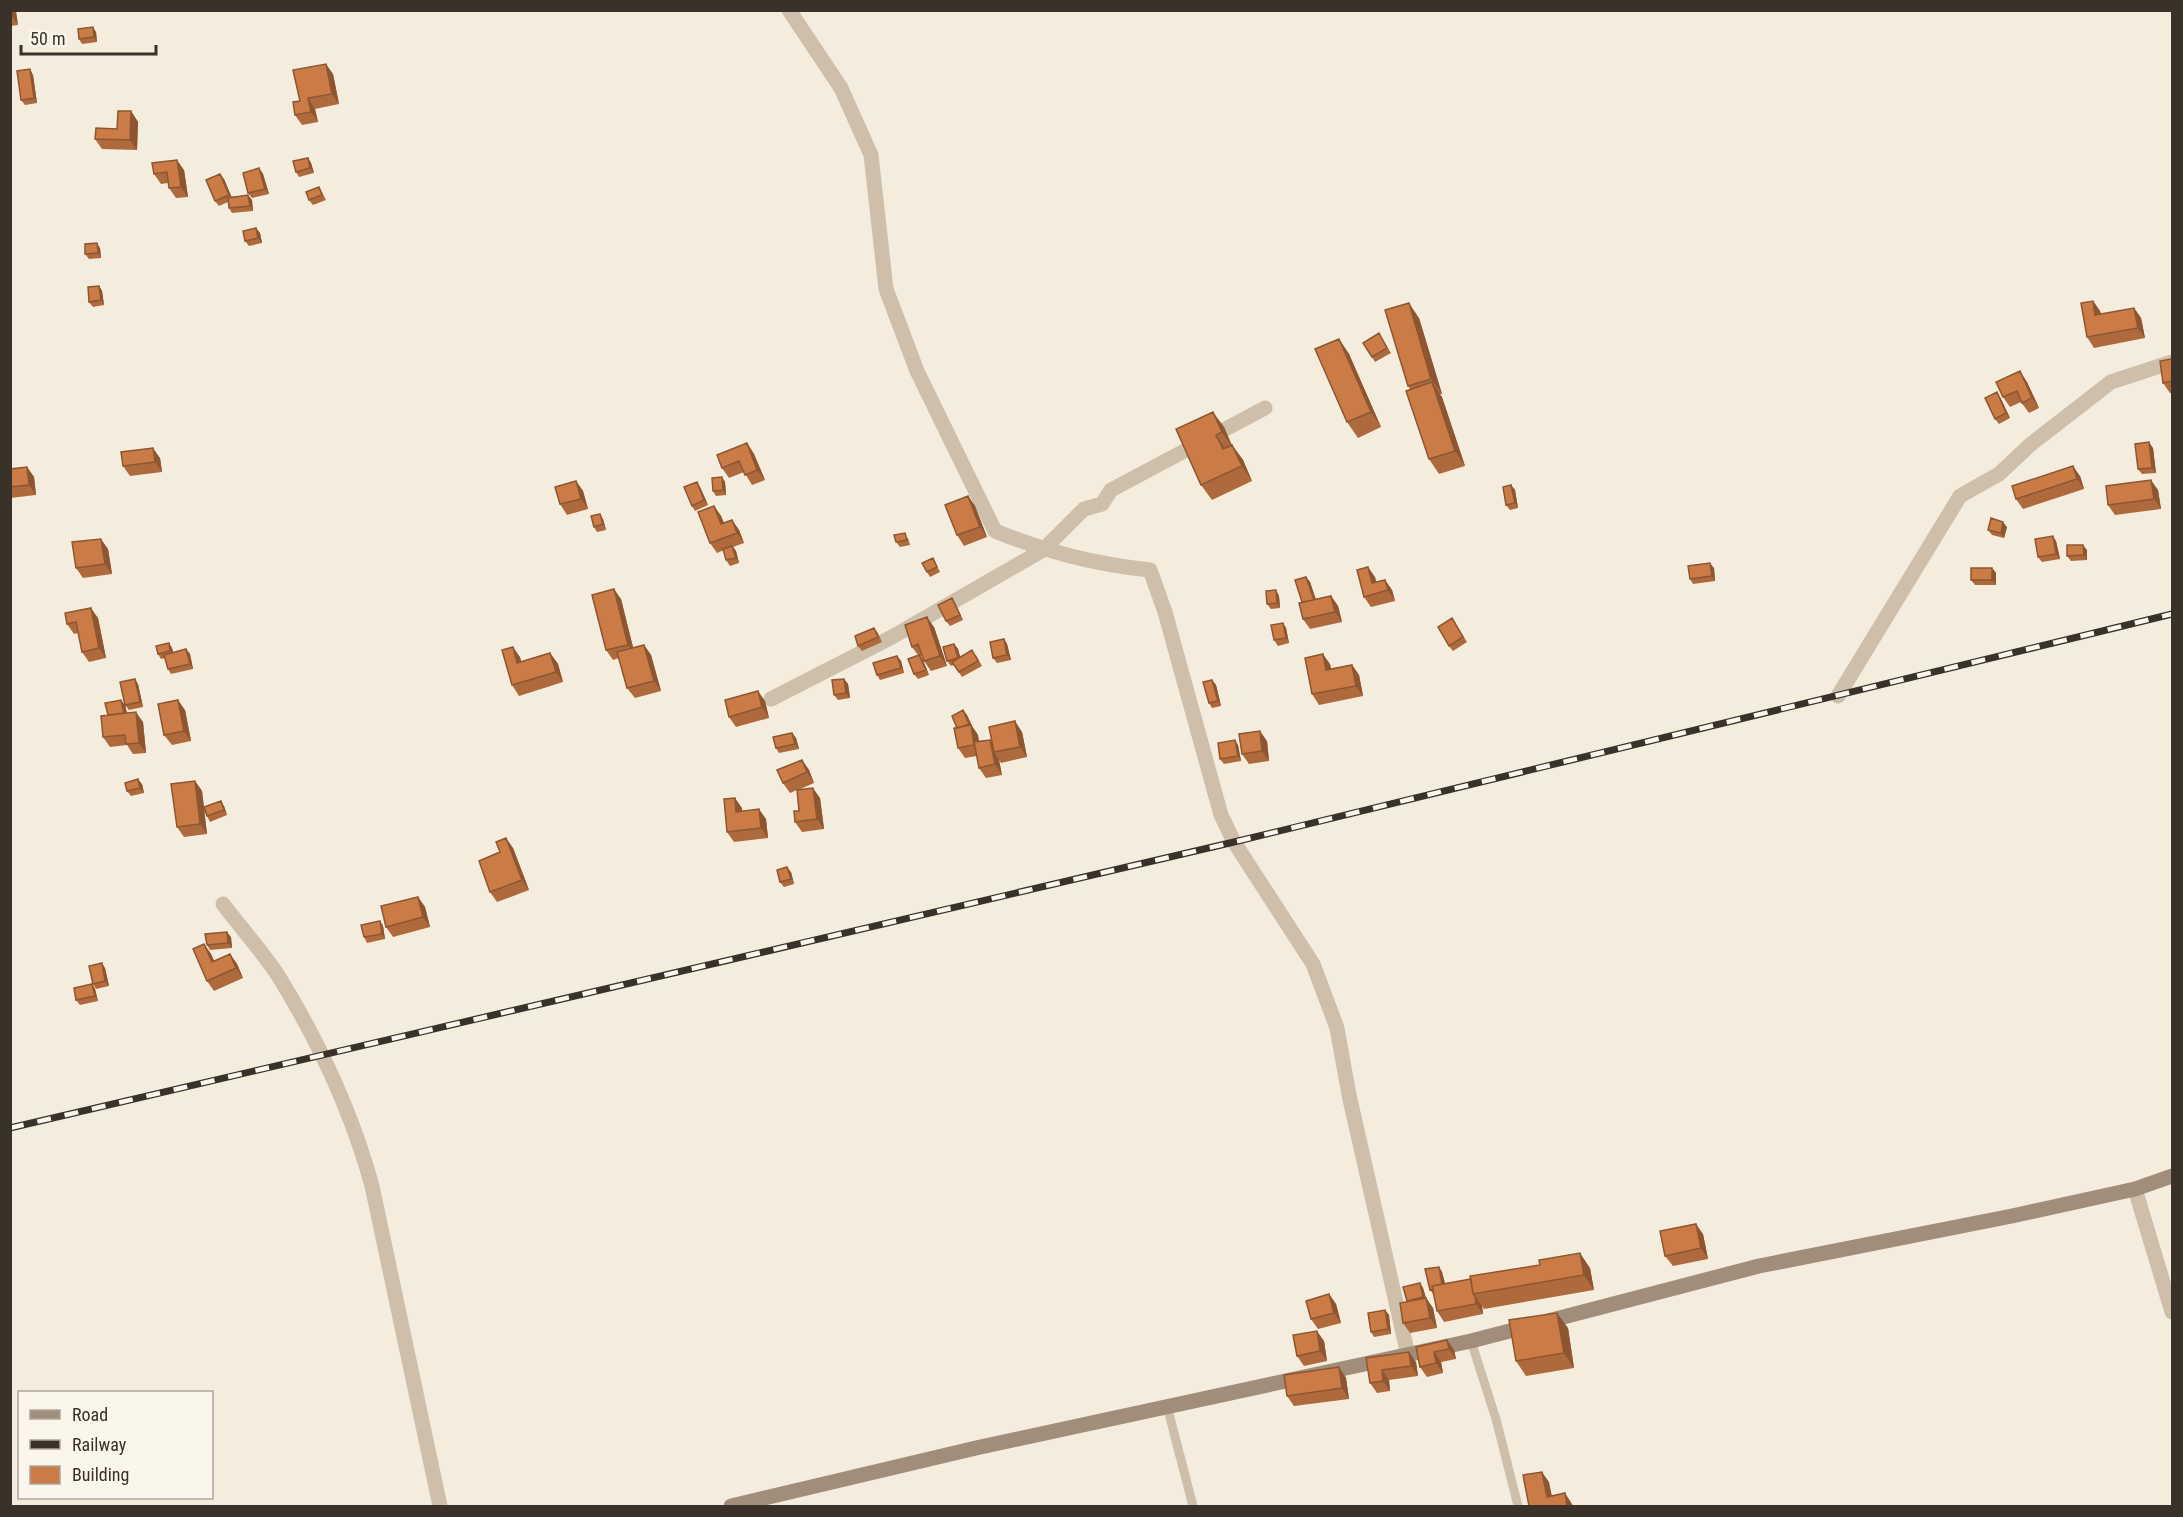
<svg xmlns="http://www.w3.org/2000/svg" width="2183" height="1517" font-family="'Roboto Condensed',sans-serif">
<style>
.lines{fill:none;stroke-linecap:round;stroke-linejoin:round}
.lane{stroke:#cdbfa9;stroke-width:9}
.street{stroke:#cdbfa9;stroke-width:15}
.secondary{stroke:#a08e7a;stroke-width:15}
.rail-casing{stroke:#3a3129;stroke-width:7}
.rail{stroke:#fbf6eb;stroke-width:4.5;stroke-dasharray:14;stroke-linecap:butt}
.wall{fill:#ae6a3c}
.shaded-wall{fill:#8d5631}
.building{fill:#ca7b46;stroke:#8d5631;stroke-width:1.5}
</style>
<rect width="100%" height="100%" fill="#f4edde"/>
<g class="lines">
<path class="lane" d="M1471 1341 1496 1419 1518 1506
M1167 1406 1193 1506"/>
<path class="street" d="M789 10 841 88 871 155 886 289 917 371 995 531C1047 552 1094 564 1150 570L1165 612 1221 815 1234 842 1313 964 1337 1028 1349 1095 1408 1355
M1838 696 1960 496 1999 474 2031 444 2111 382 2172 362
M771 699 892 637 1043 550 1084 509 1102 504 1111 490 1265 408
M223 904C241 928 263 952 279 977 319 1042 352 1113 372 1186L440 1506
M2135 1189 2172 1312"/>
<path class="secondary" d="M731 1506 976 1448 1471 1341 1759 1266 2012 1216 2135 1189 2172 1176"/>
<g class="rail-casing">
<path id="rail" d="M10 1128 1234 842 2172 614"/>
</g>
<use href="#rail" class="rail"/>
</g>
<path class="wall" d="M10 10 18 25 10 26Z
M96 32 97 42 82 44 79 39Z
M333 74 339 104 315 109 318 122 302 125 295 115 300 101Z
M33 75 37 103 25 105 21 100Z
M131 111 138 122 137 150 102 149 95 139 117 129Z
M308 158 311 163 314 173 299 177 296 172Z
M259 168 263 174 269 194 252 198 248 193Z
M184 170 188 197 176 198 169 188 168 183 161 184 154 174Z
M224 179 231 197 248 195 252 200 253 211 232 213 229 208 228 202 219 206 215 201Z
M319 187 322 192 326 200 313 205 309 200Z
M256 228 260 233 262 243 249 246 245 241Z
M100 248 101 258 89 259 85 254Z
M99 286 102 291 104 305 93 307 89 302Z
M2093 301 2100 311 2101 314 2134 308 2141 318 2145 338 2094 348 2087 337Z
M1419 318 1442 394H1440L1442 397 1465 466 1439 474 1429 459 1410 389 1408 386Z
M1382 338 1391 353 1375 362 1372 357Z
M1339 339 1349 354 1381 427 1358 438 1347 422Z
M2172 359V393H2170L2163 383Z
M2027 382 2039 408 2029 413 2021 402 2010 407 2003 397Z
M2000 397 2010 418 1999 424 1995 419Z
M1224 427 1232 445 1243 460 1252 481 1212 500 1201 485 1176 429Z
M747 443 754 454 765 480 752 485 744 472 729 478 722 468Z
M2153 448 2156 473 2142 474 2138 469Z
M160 458 162 472 130 476 123 466Z
M27 467 34 477 36 495 10 498V469Z
M2080 476 2084 489 2023 509 2016 499Z
M722 477 725 482 726 495 716 496 713 491Z
M576 481 583 491 588 509 567 515 560 504Z
M1511 485 1515 490 1518 508 1510 510 1506 505Z
M700 487 708 505 695 511 692 506Z
M2158 490 2161 509 2115 515 2108 505Z
M968 496 975 506 987 537 964 546 957 535Z
M714 506 721 516 724 523 732 520 739 530 744 543 733 547 736 551 739 563 730 566 726 560 724 550 717 553 710 543Z
M603 519 606 530 597 532 594 527Z
M2007 527 2004 538 1992 535 1988 530Z
M908 538 910 545 900 547 896 542Z
M2056 541 2060 559 2042 562 2038 557Z
M108 549 112 574 83 578 76 568Z
M2087 550V560L2071 561 2067 556Z
M933 558 940 572 930 577 927 572Z
M1714 568 1715 581 1693 584 1690 579Z
M1992 568 1996 573V585H1975L1971 580Z
M1306 577 1310 582 1316 599 1331 596 1338 606 1342 622 1310 629 1303 619 1302 602Z
M1375 577 1376 582 1385 580 1392 590 1395 601 1371 607 1364 597Z
M1276 590 1279 596 1280 608 1271 609 1267 604Z
M621 599 633 648 644 645 651 655 661 691 635 698 627 688 619 658 613 660 606 650Z
M955 603 963 620 950 626 946 621Z
M98 618 106 658 89 662 82 652 78 633 74 634 67 624Z
M1452 618 1467 642 1453 651 1449 646Z
M1283 623 1286 628 1289 643 1278 646 1274 640Z
M934 627 947 666 931 671 924 661 922 656H921L929 675 918 679 914 674 918 655 912 647Z
M874 628 878 633 882 642 862 651 858 646Z
M1004 639 1007 644 1011 660 997 663 993 658Z
M169 643 172 648 173 652 186 649 190 654 193 669 171 674 168 669 165 658 161 659 158 654Z
M954 644 958 649 960 657 976 655 982 666 962 677 954 665 951 666 947 661Z
M550 653 558 664 563 682 519 696 512 685 520 657 521 662Z
M897 656 901 661 904 673 880 680 877 675Z
M1330 664 1331 669 1352 665 1359 675 1363 696 1319 705 1312 694Z
M844 679 848 684 850 698 838 700 834 695Z
M1212 680 1216 685 1221 706 1212 708 1209 703Z
M138 684 143 707 129 710 125 705Z
M765 701 769 718 736 727 729 717Z
M125 705 127 713 143 722 146 753 133 754 127 745 110 747 103 737 108 715Z
M185 710 191 741 172 745 164 735Z
M963 710 967 715 972 726 978 735 979 742H992L1022 732 1027 757 1001 763 999 760 1002 775 986 778 979 768 977 756 965 758 958 748 957 727Z
M792 733 796 738 799 749 779 753 776 748Z
M1267 741 1269 761 1249 764 1242 754Z
M1238 745 1241 761 1224 764 1220 759Z
M802 760 809 770 814 783 798 790 820 798 824 829 802 832 795 822 799 811 797 790 790 793 783 783Z
M195 781 202 791 204 807 224 806 227 815 210 822 204 810 207 834 184 837 177 827Z
M142 784 144 793 131 796 127 791Z
M742 808V811L766 819 768 838 734 842 727 832Z
M513 848 529 890 497 902 490 892Z
M791 872 794 884 784 887 780 882Z
M418 897 425 907 430 927 393 937 386 927Z
M380 921 383 926 385 939 367 943 364 937Z
M231 937 232 948 210 950 207 945Z
M204 944 211 954 214 961 230 954 237 964 243 978 214 991 207 981Z
M105 968 109 986 96 989 93 984Z
M92 984 95 989 98 1001 80 1005 76 1000Z
M1703 1234 1708 1259 1673 1266 1665 1256Z
M1439 1267 1442 1272 1445 1283 1590 1268 1594 1290 1484 1309 1482 1306 1483 1314 1444 1322 1437 1311 1434 1295 1430 1290Z
M1420 1283 1423 1288 1426 1298 1433 1308 1437 1328 1410 1333 1403 1323 1407 1302Z
M1329 1294 1336 1304 1341 1323 1318 1329 1311 1319Z
M1385 1310 1389 1315 1391 1334 1374 1337 1371 1332Z
M1568 1328 1574 1368 1526 1376 1516 1361Z
M1447 1340 1454 1350 1456 1359 1441 1362 1443 1373 1427 1377 1420 1367 1416 1347Z
M1324 1341 1327 1361 1304 1366 1297 1356Z
M1366 1358 1416 1362 1418 1376 1389 1380 1390 1391 1377 1393 1370 1383Z
M1339 1367 1346 1378 1349 1399 1294 1406 1287 1396Z"/>
<path class="shaded-wall" d="M11 10H16L18 25 11 15Z
M93 27 96 32 97 42 94 37Z
M326 64 333 74 339 104 332 94Z
M30 69 33 75 37 103 34 98Z
M308 98 315 109 318 122 311 112Z
M131 111 138 122 137 150 130 140Z
M308 158 311 163 314 173 310 168Z
M177 160 184 170 188 197 181 187Z
M259 168 263 174 269 194 265 189Z
M220 174 224 179 233 200 229 195Z
M248 195 252 200 253 211 250 206Z
M256 228 260 233 262 243 258 238Z
M97 243 100 248 101 258 98 253Z
M99 286 102 291 104 305 101 300Z
M2093 301 2100 311 2103 325 2095 315Z
M1409 303 1419 318 1442 394 1431 379Z
M2134 308 2141 318 2145 338 2138 328Z
M1339 339 1349 354 1381 427 1371 412Z
M2020 371 2027 382 2039 408 2032 398Z
M1432 382 1442 397 1465 466 1455 451Z
M1997 392 2000 397 2010 418 2006 413Z
M1213 412 1224 427 1232 447 1222 432Z
M1216 435 1226 450 1223 449Z
M2149 442 2153 448 2156 473 2152 468Z
M747 443 754 454 765 480 757 470Z
M1232 445 1243 460 1252 481 1242 466Z
M153 448 160 458 162 472 155 462Z
M2073 466 2080 476 2084 489 2077 479Z
M27 467 34 477 36 495 29 485Z
M722 477 725 482 726 495 723 490Z
M2151 480 2158 490 2161 509 2154 499Z
M576 481 583 491 588 509 581 499Z
M697 482 700 487 708 505 704 500Z
M1511 485 1515 490 1518 508 1515 503Z
M968 496 975 506 987 537 980 527Z
M714 506 721 516 728 534 721 524Z
M600 514 603 519 606 530 603 524Z
M732 520 739 530 744 543 737 533Z
M2003 522 2007 527 2004 538 2001 533Z
M2053 536 2056 541 2060 559 2056 554Z
M101 539 108 549 112 574 105 564Z
M2083 545 2087 550V560L2084 555Z
M732 546 736 551 739 563 736 558Z
M1710 563 1714 568 1715 581 1712 576Z
M1368 567 1375 577 1379 593 1372 583Z
M1992 568 1996 573V585L1992 580Z
M1306 577 1310 582 1318 607 1315 602Z
M1385 580 1392 590 1395 601 1388 590Z
M614 589 621 599 635 655 628 645Z
M1276 590 1279 596 1280 608 1277 603Z
M1331 596 1338 606 1342 622 1335 612Z
M952 598 955 603 963 620 960 615Z
M91 608 98 618 106 658 99 648Z
M927 617 934 627 947 666 940 656Z
M1283 623 1286 628 1289 643 1286 638Z
M1004 639 1007 644 1011 660 1007 655Z
M169 643 172 648 174 656 170 651Z
M954 644 958 649 962 663 958 658Z
M644 645 651 655 661 691 654 681Z
M513 647 520 657 524 673 517 663Z
M186 649 190 654 193 669 190 664Z
M550 653 558 664 563 682 556 672Z
M1323 654 1330 664 1333 680 1326 670Z
M919 655 923 660 929 675 926 670Z
M897 656 901 661 904 673 901 668Z
M1352 665 1359 675 1363 696 1356 686Z
M135 679 138 684 143 707 140 702Z
M844 679 848 684 850 698 846 693Z
M1212 680 1216 685 1221 706 1218 701Z
M758 691 765 701 769 718 762 707Z
M121 700 125 705 128 718 124 713Z
M178 700 185 710 191 741 184 731Z
M963 710 967 715 972 726 978 735 981 755 974 745 971 726Z
M136 712 143 722 146 753 139 743Z
M1015 721 1022 732 1027 757 1020 747Z
M1260 731 1267 741 1269 761 1262 751Z
M792 733 796 738 799 749 795 744Z
M990 740 997 750 994 752 999 760 1002 775 995 764Z
M1235 740 1238 745 1241 761 1238 756Z
M802 760 809 770 814 783 807 772Z
M138 779 142 784 144 793 140 788Z
M195 781 202 791 207 834 200 824Z
M813 788 820 798 824 829 817 819Z
M735 798 742 808 743 822 736 812Z
M221 801 224 806 227 815 224 810Z
M759 809 766 819 768 838 761 828Z
M506 838 513 848 529 890 522 880Z
M787 867 791 872 794 884 791 879Z
M418 897 425 907 430 927 423 917Z
M380 921 383 926 385 939 382 934Z
M227 932 231 937 232 948 228 943Z
M204 944 211 954 219 972 212 962Z
M230 954 237 964 243 978 236 968Z
M102 963 105 968 109 986 105 981Z
M92 984 95 989 98 1001 95 996Z
M1696 1224 1703 1234 1708 1259 1701 1248Z
M1580 1253 1590 1268 1594 1290 1584 1275Z
M1439 1267 1442 1272 1447 1292 1443 1287Z
M1420 1283 1423 1288 1427 1302 1423 1297Z
M1329 1294 1336 1304 1341 1323 1334 1313Z
M1475 1296 1482 1306 1483 1314 1476 1304Z
M1426 1298 1433 1308 1437 1328 1430 1318Z
M1385 1310 1389 1315 1391 1334 1388 1329Z
M1557 1313 1568 1328 1574 1368 1564 1353Z
M1317 1331 1324 1341 1327 1361 1320 1351Z
M1447 1340 1454 1350 1456 1359 1449 1349Z
M1409 1352 1416 1362 1418 1376 1411 1366Z
M1434 1352 1441 1362 1443 1373 1436 1363Z
M1339 1367 1346 1378 1349 1399 1342 1388Z
M1382 1370 1389 1380 1390 1391 1383 1381Z
M1542 1472 1549 1482 1554 1506 1547 1497Z
M1565 1493 1572 1504 1573 1506H1567Z"/>
<path class="building" d="M93 27 94 37 79 39 78 29Z
M326 64 332 94 308 98 311 112 295 115 293 102 300 101 293 70Z
M30 69 34 98 21 100 17 71Z
M118 111H131L130 140 95 139 96 128 117 129Z
M308 158 310 168 296 172 293 161Z
M177 160 181 187 169 188 167 172 154 174 152 163Z
M259 168 265 189 248 193 243 173Z
M220 174 229 195 215 201 206 180Z
M319 187 322 195 309 200 306 192Z
M248 195 250 206 229 208 228 198Z
M256 228 258 238 245 241 243 231Z
M97 243 98 253 85 254V244Z
M99 286 101 300 89 302 88 287Z
M2093 301 2095 315 2134 308 2138 328 2087 337 2081 303Z
M1409 303 1431 379 1408 386 1385 310Z
M1379 333 1387 348 1372 357 1363 343Z
M1339 339 1371 412 1347 422 1315 349Z
M2172 359V381L2163 383 2160 361Z
M2020 371 2032 398 2022 403 2017 391 2003 397 1996 382Z
M1432 382 1455 451 1429 459 1406 391Z
M1997 392 2006 413 1995 419 1985 398Z
M1213 412 1222 432 1216 435 1223 449 1232 445 1242 466 1201 485 1176 429Z
M2149 442 2152 468 2138 469 2135 444Z
M747 443 757 470 745 475 739 461 722 468 717 455Z
M153 448 155 462 123 466 121 452Z
M2073 466 2077 479 2016 499 2012 486Z
M27 467 29 485 10 487V469Z
M722 477 723 490 713 491 712 478Z
M2151 480 2154 499 2108 505 2106 486Z
M576 481 581 499 560 504 555 487Z
M697 482 704 500 692 506 684 487Z
M1511 485 1515 503 1506 505 1503 487Z
M968 496 980 527 957 535 945 505Z
M714 506 721 524 732 520 737 533 710 543 698 512Z
M600 514 603 524 594 527 591 516Z
M1991 518 2003 522 2001 533 1988 530Z
M905 533 907 540 896 542 894 535Z
M2053 536 2056 554 2038 557 2035 539Z
M101 539 105 564 76 568 72 542Z
M2067 545H2083L2084 555 2067 556Z
M732 546 736 558 726 560 723 549Z
M933 558 937 567 927 572 922 563Z
M1710 563 1712 576 1690 579 1688 566Z
M1368 567 1372 583 1385 580 1388 590 1364 597 1357 570Z
M1971 568H1992V580H1971Z
M1306 577 1314 600 1302 602 1295 580Z
M614 589 628 645 606 650 592 595Z
M1276 590 1277 603 1267 604 1266 591Z
M1331 596 1335 612 1303 619 1299 603Z
M952 598 960 615 946 621 938 605Z
M91 608 99 648 82 652 76 622 67 624 65 613Z
M927 617 940 656 924 661 918 644 912 647 905 625Z
M1452 618 1463 637 1449 646 1438 627Z
M1283 623 1286 638 1274 640 1271 625Z
M874 628 878 637 858 646 855 636Z
M1004 639 1007 655 993 658 990 642Z
M169 643 170 651 158 654 156 646Z
M954 644 958 658 947 661 943 647Z
M644 645 654 681 627 688 617 652Z
M513 647 517 663 550 653 556 672 512 685 502 650Z
M186 649 190 664 168 669 164 655Z
M972 650 978 661 959 672 952 662Z
M1323 654 1326 670 1352 665 1356 686 1312 694 1305 658Z
M919 655 926 670 914 674 908 659Z
M897 656 901 668 877 675 873 663Z
M135 679 140 702 125 705 120 682Z
M844 679 846 693 834 695 832 680Z
M1212 680 1218 701 1209 703 1203 682Z
M758 691 762 707 729 717 725 700Z
M121 700 124 713 108 715 105 703Z
M178 700 184 731 164 735 158 704Z
M963 710 969 724 964 726 957 728 952 716Z
M136 712 139 743 126 744 125 735 103 737 101 716Z
M1015 721 1020 747 994 752 989 727Z
M971 725 974 745 958 748 954 728Z
M1260 731 1262 751 1242 754 1239 734Z
M792 733 795 744 776 748 773 737Z
M990 740 995 764 979 768 974 742Z
M1235 740 1238 756 1220 759 1218 743Z
M802 760 807 772 783 783 777 770Z
M138 779 140 788 127 791 125 783Z
M195 781 200 824 177 827 171 784Z
M813 788 817 819 795 822 794 811H799L797 790Z
M735 798 736 812 759 809 761 828 727 832 724 799Z
M221 801 224 810 207 816 204 807Z
M506 838 522 880 490 892 479 861 500 852 496 842Z
M787 867 791 879 780 882 777 870Z
M418 897 423 917 386 927 381 906Z
M380 921 382 934 364 937 361 925Z
M227 932 228 943 207 945 205 934Z
M204 944 212 962 230 954 236 968 207 981 193 949Z
M102 963 105 981 93 984 89 966Z
M92 984 95 996 76 1000 74 988Z
M1696 1224 1701 1248 1665 1256 1660 1231Z
M1580 1253 1584 1275 1473 1294 1470 1276 1540 1265 1539 1260Z
M1439 1267 1442 1284 1432 1286 1433 1289 1430 1290 1425 1269Z
M1471 1279 1473 1294 1475 1296 1476 1304 1437 1311 1432 1286Z
M1420 1283 1423 1297 1407 1301 1403 1287Z
M1329 1294 1334 1313 1311 1319 1306 1301Z
M1426 1298 1430 1318 1403 1323 1400 1303Z
M1385 1310 1388 1329 1371 1332 1368 1313Z
M1557 1313 1564 1353 1516 1361 1509 1320Z
M1317 1331 1320 1351 1297 1356 1293 1335Z
M1447 1340 1449 1349 1434 1352 1436 1363 1420 1367 1416 1347Z
M1409 1352 1411 1366 1382 1370 1383 1381 1370 1383 1366 1358Z
M1339 1367 1342 1388 1287 1396 1284 1375Z
M1542 1472 1547 1497 1565 1493 1567 1506H1529L1523 1475Z"/>
<rect width="2183" height="1517" fill="none" stroke="#3a3129" stroke-width="24"/>
<rect x="18" y="1391" width="195" height="108" fill="#fbf6eb" stroke="#aea79d" stroke-width="1.5"/>
<rect x="30" y="1410" width="30" height="9" fill="#a08e7a" stroke="#aea79d" stroke-width="1.5"/>
<text x="72" y="1421" font-size="18" fill="#3a3129">Road</text>
<rect x="30" y="1440" width="30" height="9" fill="#3a3129" stroke="#aea79d" stroke-width="1.5"/>
<text x="72" y="1451" font-size="18" fill="#3a3129">Railway</text>
<rect x="30" y="1466" width="30" height="18" fill="#ca7b46" stroke="#aea79d" stroke-width="1.5"/>
<text x="72" y="1481" font-size="18" fill="#3a3129">Building</text>
<path d="M21 45v9h135v-9" fill="none" stroke="#3a3129" stroke-width="3"/>
<text x="30" y="45" font-size="18" fill="#3a3129" stroke="#fbf6eb" stroke-width="4.5" paint-order="stroke">50 m</text>
</svg>
